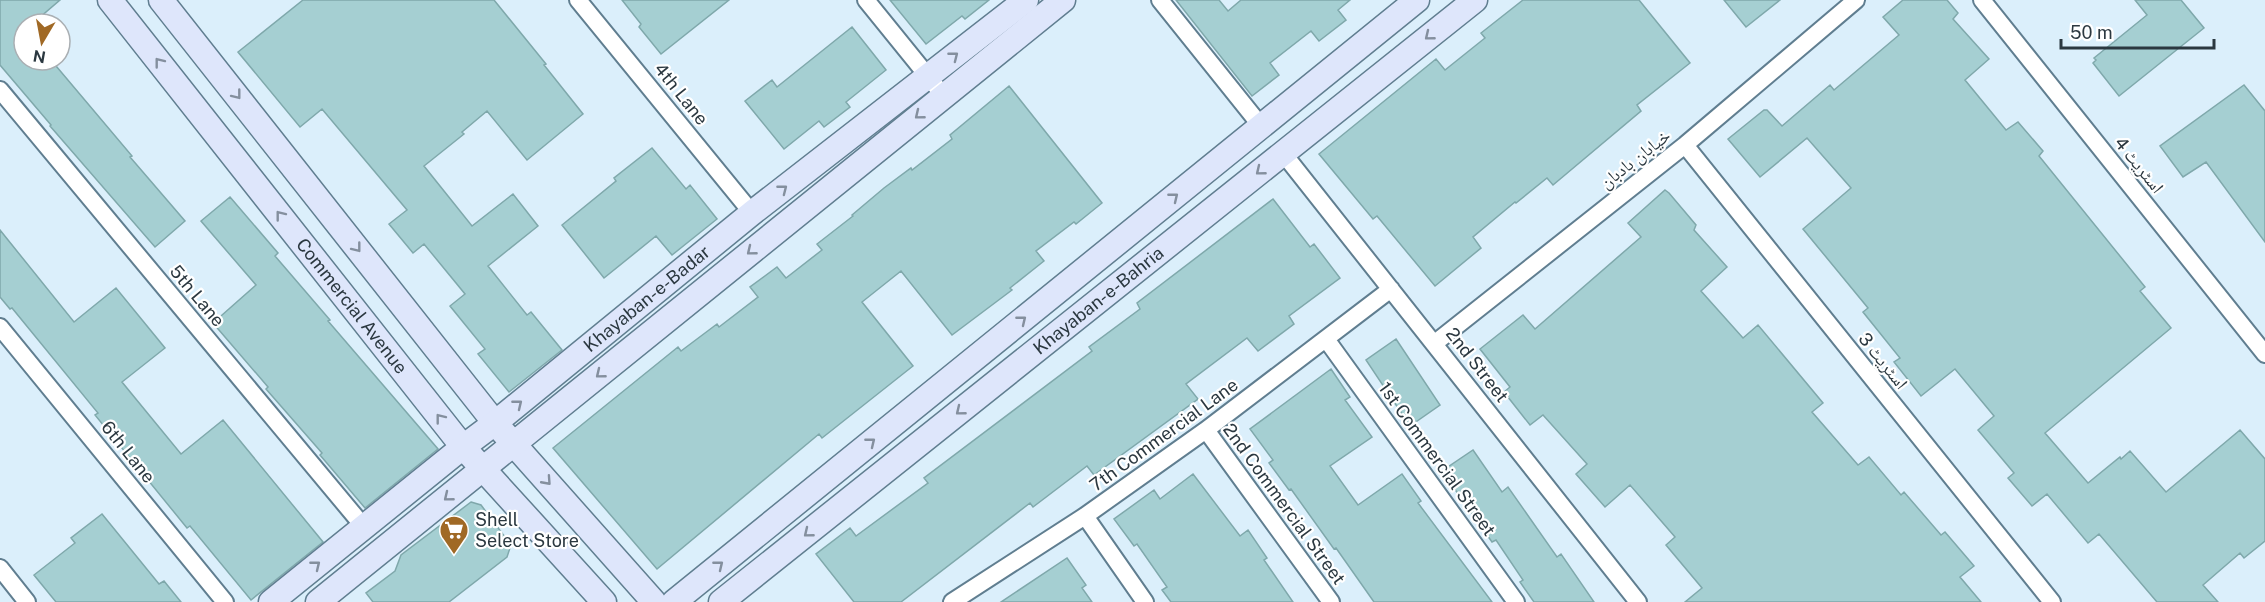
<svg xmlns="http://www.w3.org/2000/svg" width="2265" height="602" font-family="'Public Sans','Noto Naskh Arabic',sans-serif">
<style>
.building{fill:#a5cfd2;stroke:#7fa8ab;stroke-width:1.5}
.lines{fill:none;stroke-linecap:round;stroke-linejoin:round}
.street-casing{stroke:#607e90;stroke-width:20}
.secondary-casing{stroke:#607e90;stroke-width:27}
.street{stroke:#fff;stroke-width:16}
.secondary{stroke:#dee6fb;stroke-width:24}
.oneway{stroke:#848f9e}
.labels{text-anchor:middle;stroke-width:4.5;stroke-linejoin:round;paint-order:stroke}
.street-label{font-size:18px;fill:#2b3840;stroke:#fff}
.poi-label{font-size:18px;fill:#2b3840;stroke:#fff;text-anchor:start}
</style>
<rect width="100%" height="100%" fill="#dbeffb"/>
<path class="building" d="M0 0H60L32 24H24V60H51L132 156 130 157 185 221 155 247 50 126 51 125 0 65Z
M303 0H494L546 64 544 65 583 114 527 160 487 111 462 132 464 134 424 166 472 226 513 194 538 226 488 266 527 315 531 312 562 350 509 392 478 354 485 349 450 306 465 294 424 244 413 253 389 224 407 210 322 109 300 127 238 52Z
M622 0H729L661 54 639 27 641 24Z
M890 0H989L965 19 962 16 926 44Z
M1176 0H1219L1228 11 1241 0H1350L1338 10 1346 20 1319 41 1311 31 1270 63 1279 75 1252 96Z
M1523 0H1639L1690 63 1637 105 1641 111 1553 185 1547 178 1516 203 1515 202 1473 237 1481 248 1435 286 1377 216 1373 219 1319 154 1436 59 1445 70 1485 38 1481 33Z
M1724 0H1780L1746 27Z
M1903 0H1947L1958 13 1953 19 1989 59 1965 80 2006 130 2018 122 2043 151 2039 156 2145 287 2140 291 2171 328 2045 433 2088 483 2120 457 2121 459 2130 451 2166 492 2240 430 2265 459V541L2244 558 2240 553 2203 585 2218 602H2157L2099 534 2088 543 2047 494 2032 506 2008 478 2014 473 1978 430 1994 416 1955 369 1921 396 1894 362 1900 358 1863 312 1868 308 1803 229 1851 188 1807 138 1760 177 1728 139 1764 110H1767L1782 126 1830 85 1834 90 1899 35 1883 17Z
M2135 0H2181L2204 28 2119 96 2093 63 2096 60 2094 58 2147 15Z
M852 27 886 70 846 102 850 107 824 127 819 121 784 149 745 101 772 80 777 87Z
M2244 85 2265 111V242L2206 162 2183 177 2160 146Z
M1009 86 1102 203 1076 224 1074 222 1036 251 1044 261 1010 288 1012 290 952 335 901 271 862 302 913 366 822 438 819 434 657 569 553 448 678 347 681 351 717 324 719 327 758 297 750 287 777 267 786 278 822 250 817 244 853 216 852 215 884 188 911 168 912 170 952 139 950 135Z
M652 148 686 189 690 185 717 219 672 255 656 236 604 278 562 225 616 181 614 178Z
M1665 190 1669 193 1696 225 1694 230 1727 267 1701 291 1743 338 1758 325 1823 403 1812 412 1858 465 1869 457 1901 495 1904 492 1941 535 1945 532 1974 566 1960 577 1981 602H1685L1702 588 1666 545 1675 537 1630 485 1605 507 1576 474 1587 464 1543 415 1530 425 1504 392 1510 387 1480 349 1523 315 1535 329 1641 237 1628 223Z
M230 197 278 253 275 256 330 320 328 321 438 449 365 508 320 455 322 453 266 389 268 387 213 323 256 285 201 221Z
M1273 199 1310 247 1314 244 1340 278 1289 316 1294 324 1258 351 1247 338 1186 384 1198 399 1094 475 1087 466 1033 507 1030 503 901 602H854L816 554 850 528 856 536 928 483 924 478 1092 351 1089 347 1140 309 1137 303Z
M0 230 74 322 116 288 165 348 122 382 181 454 223 420 323 542 251 600 190 526 187 528 95 415 98 413 12 308 10 309 0 297Z
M1396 339 1440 405 1410 426 1366 360Z
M1331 369 1350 397 1345 400 1372 437 1330 466 1358 505 1402 474 1421 501 1418 503 1492 602H1374L1336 548 1334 549 1291 489 1289 490 1269 463 1273 460 1250 429Z
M1473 450 1502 492 1508 487 1557 557 1561 554 1594 602H1534L1520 582 1523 580 1496 540 1492 542 1442 471Z
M1193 474 1240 536 1248 530 1267 558 1264 560 1293 602H1171L1162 590 1167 587 1137 544 1134 546 1114 519 1154 490 1160 499Z
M471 502 481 505 511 545 507 557 449 602H373L366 593 395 571 401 555Z
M102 514 159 584 164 581 181 602H56L34 575 75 543 71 538Z
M1067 558 1086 585 1082 588 1092 602H1001Z"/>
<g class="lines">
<g class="street-casing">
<path id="street" d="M578 0 752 213
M866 0 943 95
M1160 0 1261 126
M1982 0 2265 354
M0 90 364 527
M1685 145 2052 602
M1283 153 1638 602
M0 327 225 602
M1326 339 1516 602
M1435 343 1685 145 1856 0
M1206 430 1331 602
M1085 516 1145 602
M0 568 27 602
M952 602 1085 516 1206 430 1391 289"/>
</g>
<g class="secondary-casing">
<g id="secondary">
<path id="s1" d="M110 0 463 447 604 602"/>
<path d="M161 0 495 423 654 602"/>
<path id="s2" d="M271 602 463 447 495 423 752 213 1026 0"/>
<path d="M318 602 1063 0"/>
<path d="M674 602 1417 0"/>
<path id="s3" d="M721 602 1475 0"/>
</g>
</g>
<use href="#street" class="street"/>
<use href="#secondary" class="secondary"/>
</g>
<defs><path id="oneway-chevron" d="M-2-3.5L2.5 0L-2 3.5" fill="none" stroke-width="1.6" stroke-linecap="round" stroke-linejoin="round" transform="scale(1.5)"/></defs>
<g class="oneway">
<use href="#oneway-chevron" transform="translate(1429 36) rotate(141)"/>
<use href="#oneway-chevron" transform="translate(954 56) rotate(-38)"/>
<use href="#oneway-chevron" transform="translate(159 62) rotate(-128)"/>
<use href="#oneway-chevron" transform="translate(237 95) rotate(52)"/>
<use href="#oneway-chevron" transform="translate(919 115) rotate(141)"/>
<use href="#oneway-chevron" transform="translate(1260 171) rotate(141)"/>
<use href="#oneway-chevron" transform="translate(783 189) rotate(-38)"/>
<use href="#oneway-chevron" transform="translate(1174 197) rotate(-39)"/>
<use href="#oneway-chevron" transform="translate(280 215) rotate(-128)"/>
<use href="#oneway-chevron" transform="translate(357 248) rotate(52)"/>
<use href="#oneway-chevron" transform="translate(751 251) rotate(141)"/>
<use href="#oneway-chevron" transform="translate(1022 320) rotate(-39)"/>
<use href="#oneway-chevron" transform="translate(600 374) rotate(141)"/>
<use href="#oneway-chevron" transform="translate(518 404) rotate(-39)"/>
<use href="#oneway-chevron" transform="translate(960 411) rotate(141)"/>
<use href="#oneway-chevron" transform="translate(440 418) rotate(-128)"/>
<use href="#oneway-chevron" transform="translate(871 442) rotate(-39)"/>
<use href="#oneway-chevron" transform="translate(547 481) rotate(48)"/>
<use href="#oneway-chevron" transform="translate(448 497) rotate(141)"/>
<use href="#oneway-chevron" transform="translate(808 533) rotate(141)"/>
<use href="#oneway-chevron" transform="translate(316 565) rotate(-39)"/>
<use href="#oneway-chevron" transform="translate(719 565) rotate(-39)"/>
</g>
<defs>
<g id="supermarket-pin" transform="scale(1.5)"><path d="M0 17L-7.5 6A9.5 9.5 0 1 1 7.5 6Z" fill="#a06925" stroke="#fff"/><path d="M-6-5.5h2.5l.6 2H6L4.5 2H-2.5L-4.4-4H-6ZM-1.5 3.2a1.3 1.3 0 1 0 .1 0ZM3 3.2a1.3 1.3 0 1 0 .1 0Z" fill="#fff"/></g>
</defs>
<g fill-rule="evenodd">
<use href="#supermarket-pin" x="454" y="530"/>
</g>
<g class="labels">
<g class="street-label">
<text transform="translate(681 94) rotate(51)" y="6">4th Lane</text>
<text transform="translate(1635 159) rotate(-38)" y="6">خیابان بادبان</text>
<text transform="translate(2139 165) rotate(51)" y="6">اسٹریٹ 4</text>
<text transform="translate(197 296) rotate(50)" y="6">5th Lane</text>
<text dy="6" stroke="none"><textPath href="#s2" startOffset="483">Khayaban-e-Badar</textPath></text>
<text dy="6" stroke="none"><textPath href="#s3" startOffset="483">Khayaban-e-Bahria</textPath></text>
<text dy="6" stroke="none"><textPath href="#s1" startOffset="390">Commercial Avenue</textPath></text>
<text transform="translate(1883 361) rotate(51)" y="6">اسٹریٹ 3</text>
<text transform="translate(1477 365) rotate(52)" y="6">2nd Street</text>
<text transform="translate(1164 435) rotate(-36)" y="6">7th Commercial Lane</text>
<text transform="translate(128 452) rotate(51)" y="6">6th Lane</text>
<text transform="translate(1437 459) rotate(54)" y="6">1st Commercial Street</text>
<text transform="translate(1284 504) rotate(54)" y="6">2nd Commercial Street</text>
</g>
<g class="poi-label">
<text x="475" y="526">Shell<tspan x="475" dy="21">Select Store</tspan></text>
</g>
</g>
<g transform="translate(42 42) rotate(190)"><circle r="28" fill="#ffffff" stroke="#aaafb3" stroke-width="1.5"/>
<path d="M0-4.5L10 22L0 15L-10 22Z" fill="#a06925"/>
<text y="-9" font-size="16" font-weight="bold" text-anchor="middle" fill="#2b3840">N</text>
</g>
<path d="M2061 39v9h153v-9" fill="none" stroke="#2b3840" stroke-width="3"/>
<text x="2070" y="39" font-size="18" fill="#2b3840" stroke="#ffffff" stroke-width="4.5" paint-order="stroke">50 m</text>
</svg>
